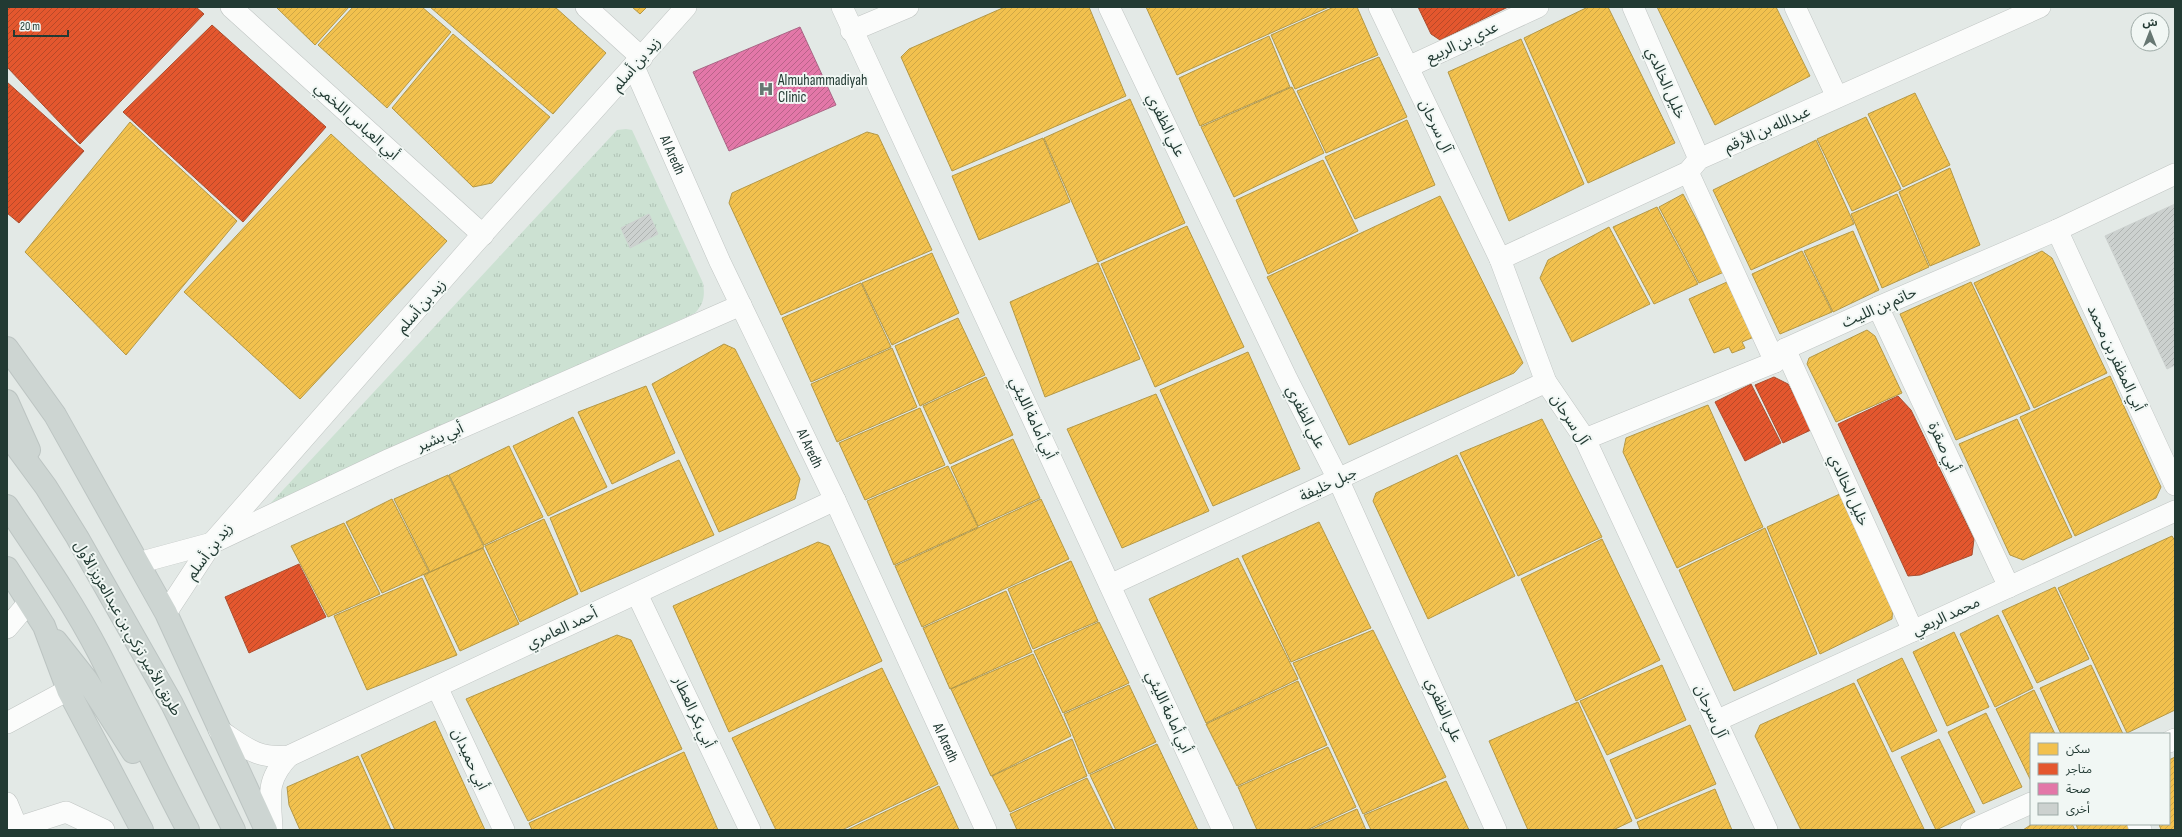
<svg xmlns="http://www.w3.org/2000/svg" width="2182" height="837" font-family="'Sofia Sans Condensed','Noto Sans Arabic',sans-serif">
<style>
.park{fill:url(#park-tufts)}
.homes{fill:url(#homes-hatch);stroke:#b49846}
.shops{fill:url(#shops-hatch);stroke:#aa4e30}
.health{fill:url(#health-hatch);stroke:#a96585}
.building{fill:url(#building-hatch);stroke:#ccd1cf}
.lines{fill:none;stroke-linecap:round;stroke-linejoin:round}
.minor-casing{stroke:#c0c5c3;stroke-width:22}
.major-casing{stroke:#bcc4c2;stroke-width:24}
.minor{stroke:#fbfcfb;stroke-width:21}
.major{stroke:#cdd5d2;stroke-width:22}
.labels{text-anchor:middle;stroke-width:4;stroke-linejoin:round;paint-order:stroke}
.street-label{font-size:15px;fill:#223a33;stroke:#f1f7f4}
.poi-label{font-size:15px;fill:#223a33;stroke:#f1f7f4;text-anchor:start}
</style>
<defs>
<pattern id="park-tufts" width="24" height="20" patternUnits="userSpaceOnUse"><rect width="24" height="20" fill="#cce1d2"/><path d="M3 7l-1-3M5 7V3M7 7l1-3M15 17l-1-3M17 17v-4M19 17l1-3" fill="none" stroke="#afc2b5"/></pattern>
<pattern id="homes-hatch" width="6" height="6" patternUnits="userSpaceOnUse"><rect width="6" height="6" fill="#f2c14e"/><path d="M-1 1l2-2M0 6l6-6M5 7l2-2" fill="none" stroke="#cfa745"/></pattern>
<pattern id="shops-hatch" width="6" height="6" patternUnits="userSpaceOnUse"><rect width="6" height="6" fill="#e4572e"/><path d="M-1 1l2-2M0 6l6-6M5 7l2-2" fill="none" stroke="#b84928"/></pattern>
<pattern id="health-hatch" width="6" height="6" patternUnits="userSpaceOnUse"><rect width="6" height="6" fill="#e377a8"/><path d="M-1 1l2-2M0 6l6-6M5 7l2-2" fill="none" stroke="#b86389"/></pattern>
<pattern id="building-hatch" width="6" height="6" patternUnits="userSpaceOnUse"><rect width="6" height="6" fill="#ccd1cf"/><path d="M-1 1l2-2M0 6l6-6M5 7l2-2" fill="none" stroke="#afb4b2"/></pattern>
</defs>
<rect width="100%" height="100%" fill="#e3e9e6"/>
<path class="park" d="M626 129 632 130 703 283C705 296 704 303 695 313L269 505 617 130Z"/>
<path class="homes" d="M276 7H349L315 45Z
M353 7H422L451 32 387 108 318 45Z
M430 7H555L606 53 553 114Z
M632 7H647L640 14Z
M1005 7H1089L1126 96 952 171 901 57 909 49Z
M1146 7H1329L1177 75Z
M1334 7H1357L1378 55 1295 89 1271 35Z
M1588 7H1608L1675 143 1588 183 1524 38Z
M1657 7H1776L1810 76 1715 125Z
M453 34 550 117 492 183 473 187 392 108Z
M1269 36 1290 87 1200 126 1179 78Z
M1521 39 1584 184 1509 221 1448 72Z
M1379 57 1407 117 1326 153 1297 91Z
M1292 87 1324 153 1234 197 1201 127Z
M1915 93 1950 165 1903 187 1868 114Z
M1130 99 1185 223 1098 262 1044 138Z
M1866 117 1901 189 1852 211 1817 139Z
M1407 120 1435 185 1355 219 1325 157Z
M130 122 237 221 126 355 25 252Z
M867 132 878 135 932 250 781 315 729 203 732 193Z
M331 134 447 241 300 399 184 292Z
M1043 138 1070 202 979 240 952 176Z
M1816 140 1854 224 1751 270 1713 190Z
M1323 160 1358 231 1268 274 1236 200Z
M1950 168 1980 245 1930 266 1899 192Z
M1683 194 1724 272 1699 283 1659 207Z
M1897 194 1929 267 1882 288 1851 214Z
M1440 196 1523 363 1514 373 1349 445 1267 277Z
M1657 207 1698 284 1654 304 1613 227Z
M1187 226 1244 347 1155 387 1101 264Z
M1609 227 1650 304 1572 342 1540 278 1548 260Z
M1853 231 1879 290 1833 312 1804 251Z
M1802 251 1832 312 1780 334 1752 274Z
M2042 251 2052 258 2107 373 2034 408 1974 283Z
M932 253 959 313 892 345 862 283Z
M1098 263 1140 359 1045 397 1010 302Z
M1727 282 1754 337 1742 342 1745 348 1732 353 1729 347 1714 353 1689 299Z
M1971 282 2030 409 1956 440 1900 314Z
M861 283 891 347 811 382 782 318Z
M958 318 985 375 920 406 895 346Z
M1867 330 1875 336 1902 393 1836 422 1807 364 1809 358Z
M724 344 735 349 800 479 795 499 719 532 652 384Z
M892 348 917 407 837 442 811 384Z
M1248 352 1300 469 1213 506 1160 390Z
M2110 376 2161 487 2156 498 2075 536 2020 417Z
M986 377 1013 435 950 464 923 406Z
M646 386 675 453 612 484 578 412Z
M1156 394 1209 511 1122 548 1067 429Z
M1708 405 1763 527 1677 568 1623 452 1626 438Z
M920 408 945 465 865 500 839 443Z
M573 417 607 487 548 516 513 446Z
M1542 419 1602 537 1518 576 1460 453Z
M2017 419 2072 537 2023 560 2010 555 1959 444Z
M1013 439 1040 498 978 526 951 467Z
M509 446 543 517 484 545 449 475Z
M1457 455 1515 576 1428 619 1373 501 1376 493Z
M679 460 714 535 581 592 550 518Z
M948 466 978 527 894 565 867 501Z
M448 475 484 547 430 572 394 499Z
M1842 493 1893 604 1892 619 1820 654 1767 527Z
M392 499 429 572 382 593 346 522Z
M1041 499 1069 559 922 627 895 566Z
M544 519 578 594 520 622 485 546Z
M1319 522 1371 628 1291 662 1242 556Z
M344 523 380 594 328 617 291 546Z
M1765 528 1817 654 1734 691 1679 570Z
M2172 536 2175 541V710L2127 733 2058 588Z
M1602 539 1660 660 1576 701 1521 579Z
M818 542 829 546 882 661 729 732 673 606Z
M483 548 519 624 460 651 424 575Z
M1238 558 1298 679 1206 723 1149 599Z
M1071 561 1098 621 1033 649 1008 589Z
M422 578 457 655 367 690 334 616Z
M2055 587 2089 659 2037 683 2002 611Z
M1006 591 1032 652 950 689 923 628Z
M1998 615 2033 688 1995 707 1960 634Z
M1099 622 1129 683 1063 713 1034 651Z
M1373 630 1446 777 1363 814 1293 663Z
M1954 632 1989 707 1947 726 1913 652Z
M617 635 631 640 682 749 528 821 466 699Z
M1033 654 1071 736 991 776 951 689Z
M1902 658 1937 731 1892 752 1857 680Z
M1662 665 1686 720 1607 755 1580 701Z
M2091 665 2123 734H2061L2040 688Z
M882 668 938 784 842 830H776L732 738Z
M1298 681 1327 745 1237 786 1206 724Z
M1854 683 1924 829 1801 830 1755 736 1760 725Z
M1129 685 1156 742 1089 774 1064 714Z
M2034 690 2055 734H2031V781L1996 709Z
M1578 702 1632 821 1613 830H1528L1489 741Z
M1986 713 2022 787 1983 804 1948 732Z
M435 721 485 830H395L361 755Z
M1690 725 1716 784 1636 819 1610 760Z
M1072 739 1087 776 1010 812 992 776Z
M1939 739 1975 812 1936 830 1901 757Z
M1157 744 1198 830H1116L1090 775Z
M1328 747 1356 807 1307 830H1257L1238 787Z
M684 752 718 830H532L529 823Z
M358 756 391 830H300L289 805 287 787Z
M2175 757V830H2161L2159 824H2169V760Z
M1087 778 1113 830H1017L1010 814Z
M1446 781 1469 830H1371L1364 815Z
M939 786 959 830H847Z
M1715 789 1732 830H1640L1637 822Z
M1357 809 1366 830H1310Z
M2032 824H2072L2075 830H2023Z
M2076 824H2128L2131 830H2078Z"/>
<path class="shops" d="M7 7H196L204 14 80 144 7 67Z
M1418 7H1508L1440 40 1431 34Z
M212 25 326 127 243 222 123 112Z
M7 82 84 151 19 223 7 213Z
M1774 377 1788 384 1813 429 1783 443 1755 385Z
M1751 384 1781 443 1745 461 1715 402Z
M1898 396 1911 410 1974 539 1972 555 1920 575 1908 576 1838 424Z
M299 564 326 617 249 653 225 597Z"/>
<path class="health" d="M800 27 836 105 729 151 693 72Z"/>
<path class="building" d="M2175 204V365L2167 369 2105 236Z
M649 214 658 234 630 248 621 228Z"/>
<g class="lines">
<g class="minor-casing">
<g id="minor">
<path d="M231 7 483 235"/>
<path d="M586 7 642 58"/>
<path d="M842 7 1223 830"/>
<path d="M1109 7 1287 379 1338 479 1496 830"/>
<path d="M1379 7 1500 259 1546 382 1585 439 1767 830"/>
<path d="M1633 7 1699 159"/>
<path d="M1795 7 1837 97"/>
<path d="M851 31 908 7"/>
<path id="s1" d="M634 67 720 262 835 500 986 830"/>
<path d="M1408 67 1538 7"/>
<path d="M1688 172 1775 362"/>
<path d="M2057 230 2175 485"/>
<path d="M1500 259 1688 172 1699 159 2040 7"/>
<path d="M1878 307 2009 587"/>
<path d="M1785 349 1913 631"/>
<path d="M1585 439 1775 362 1785 349 1878 307 2057 230 2175 174"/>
<path d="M138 563 212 543 390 459 741 305"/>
<path d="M1110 585 1546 382"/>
<path d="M637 594 750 830"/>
<path d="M166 613 212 543 473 245 686 7"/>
<path d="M7 628 29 602"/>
<path d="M437 687 504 830"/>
<path d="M1716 721 2175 511"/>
<path d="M7 723 68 690"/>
<path d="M219 730C245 747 256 759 289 756L835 500"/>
<path d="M2169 742 2175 739"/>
<path d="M7 803 17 827"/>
<path d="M2138 824 2141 830"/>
<path d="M10 830 66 812 104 830"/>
<path d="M272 830C271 797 264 782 289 756"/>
<path d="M1971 830 2031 803"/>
</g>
</g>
<g class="major-casing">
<path id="major" d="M7 348 55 415 166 613 266 830
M7 401 29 450
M7 434 46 487 77 537 172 704 234 830
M7 506C39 554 72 601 99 653 129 712 157 772 188 830
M7 568 44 626 68 690 142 830
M56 641 86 679 133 752"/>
</g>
<use href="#minor" class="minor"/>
<use href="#major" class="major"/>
</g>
<defs>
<g id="hospital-bare" transform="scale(1.2)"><path d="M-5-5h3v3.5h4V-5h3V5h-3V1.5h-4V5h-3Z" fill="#667772" stroke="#f1f7f4" stroke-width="2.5" paint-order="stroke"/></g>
</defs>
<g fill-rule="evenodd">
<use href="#hospital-bare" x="766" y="89"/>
</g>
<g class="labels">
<g class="street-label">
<text transform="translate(1462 42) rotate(-25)" y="5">عدي بن الربيع</text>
<text transform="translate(636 64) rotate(-49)" y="5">زيد بن أسلم</text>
<text transform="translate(1666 83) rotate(66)" y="5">خليل الخالدي</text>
<text transform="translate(357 121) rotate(42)" y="5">أبي العباس اللخمي</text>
<text transform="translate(1166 125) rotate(64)" y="5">علي الظفري</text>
<text transform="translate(1436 126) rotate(64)" y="5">آل سرحان</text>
<text transform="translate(1767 129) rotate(-24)" y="5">عبدالله بن الأرقم</text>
<text dy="5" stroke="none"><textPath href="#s1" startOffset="96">Al Aredh</textPath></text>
<text transform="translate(421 306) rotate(-49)" y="5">زيد بن أسلم</text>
<text transform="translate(1879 307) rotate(-24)" y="5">حاتم بن الليث</text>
<text transform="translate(2116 358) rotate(65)" y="5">أبي المظفر بن محمد</text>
<text transform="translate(1306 417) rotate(63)" y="5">علي الظفري</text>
<text transform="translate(1033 418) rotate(65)" y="5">أبي أمامة الليثي</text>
<text transform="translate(1570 419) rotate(57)" y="5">آل سرحان</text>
<text transform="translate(440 437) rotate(-24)" y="5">أبي بشير</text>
<text transform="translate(1944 447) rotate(65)" y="5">أبي صقرة</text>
<text dy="5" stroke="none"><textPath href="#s1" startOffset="420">Al Aredh</textPath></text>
<text transform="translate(1328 484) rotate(-25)" y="5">جبل خليفة</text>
<text transform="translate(1849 490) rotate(66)" y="5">خليل الخالدي</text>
<text transform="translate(209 551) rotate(-53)" y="5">زيد بن أسلم</text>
<text transform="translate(1946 616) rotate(-25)" y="5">محمد الربعي</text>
<text transform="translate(128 628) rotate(60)" y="5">طريق الأمير تركي بن عبدالعزيز الأول</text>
<text transform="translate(562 628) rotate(-25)" y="5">أحمد العامري</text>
<text transform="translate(1444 710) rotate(66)" y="5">علي الظفري</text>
<text transform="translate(1711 711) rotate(65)" y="5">آل سرحان</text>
<text transform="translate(694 712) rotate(65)" y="5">أبي بكر العطار</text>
<text transform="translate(1169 712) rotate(65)" y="5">أبي أمامة الليثي</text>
<text dy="5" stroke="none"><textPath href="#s1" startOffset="744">Al Aredh</textPath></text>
<text transform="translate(470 759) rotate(65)" y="5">أبي حميدان</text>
</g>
<g class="poi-label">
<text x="778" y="85">Almuhammadiyah<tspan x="778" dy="17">Clinic</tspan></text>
</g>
</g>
<rect width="2182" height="837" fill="none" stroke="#223a33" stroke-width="16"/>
<rect x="2030" y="733" width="140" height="92" fill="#f1f7f4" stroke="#9eaba7"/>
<rect x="2038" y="743" width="20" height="12" fill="#f2c14e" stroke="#9eaba7"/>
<text x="2066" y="753" font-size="12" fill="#223a33">سكن</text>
<rect x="2038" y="763" width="20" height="12" fill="#e4572e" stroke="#9eaba7"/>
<text x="2066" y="773" font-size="12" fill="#223a33">متاجر</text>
<rect x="2038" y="783" width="20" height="12" fill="#e377a8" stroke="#9eaba7"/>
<text x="2066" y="793" font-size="12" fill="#223a33">صحة</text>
<rect x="2038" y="803" width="20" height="12" fill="#ccd1cf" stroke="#9eaba7"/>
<text x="2066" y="813" font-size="12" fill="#223a33">أخرى</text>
<g transform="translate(2150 32)"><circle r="19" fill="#f1f7f4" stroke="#9eaba7"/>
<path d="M0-3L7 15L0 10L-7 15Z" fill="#667772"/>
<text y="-6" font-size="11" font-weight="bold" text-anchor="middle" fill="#223a33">ش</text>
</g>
<path d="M14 30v6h54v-6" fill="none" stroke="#223a33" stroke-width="2"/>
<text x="20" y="30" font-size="12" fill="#223a33" stroke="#f1f7f4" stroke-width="3" paint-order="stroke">20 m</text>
</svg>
